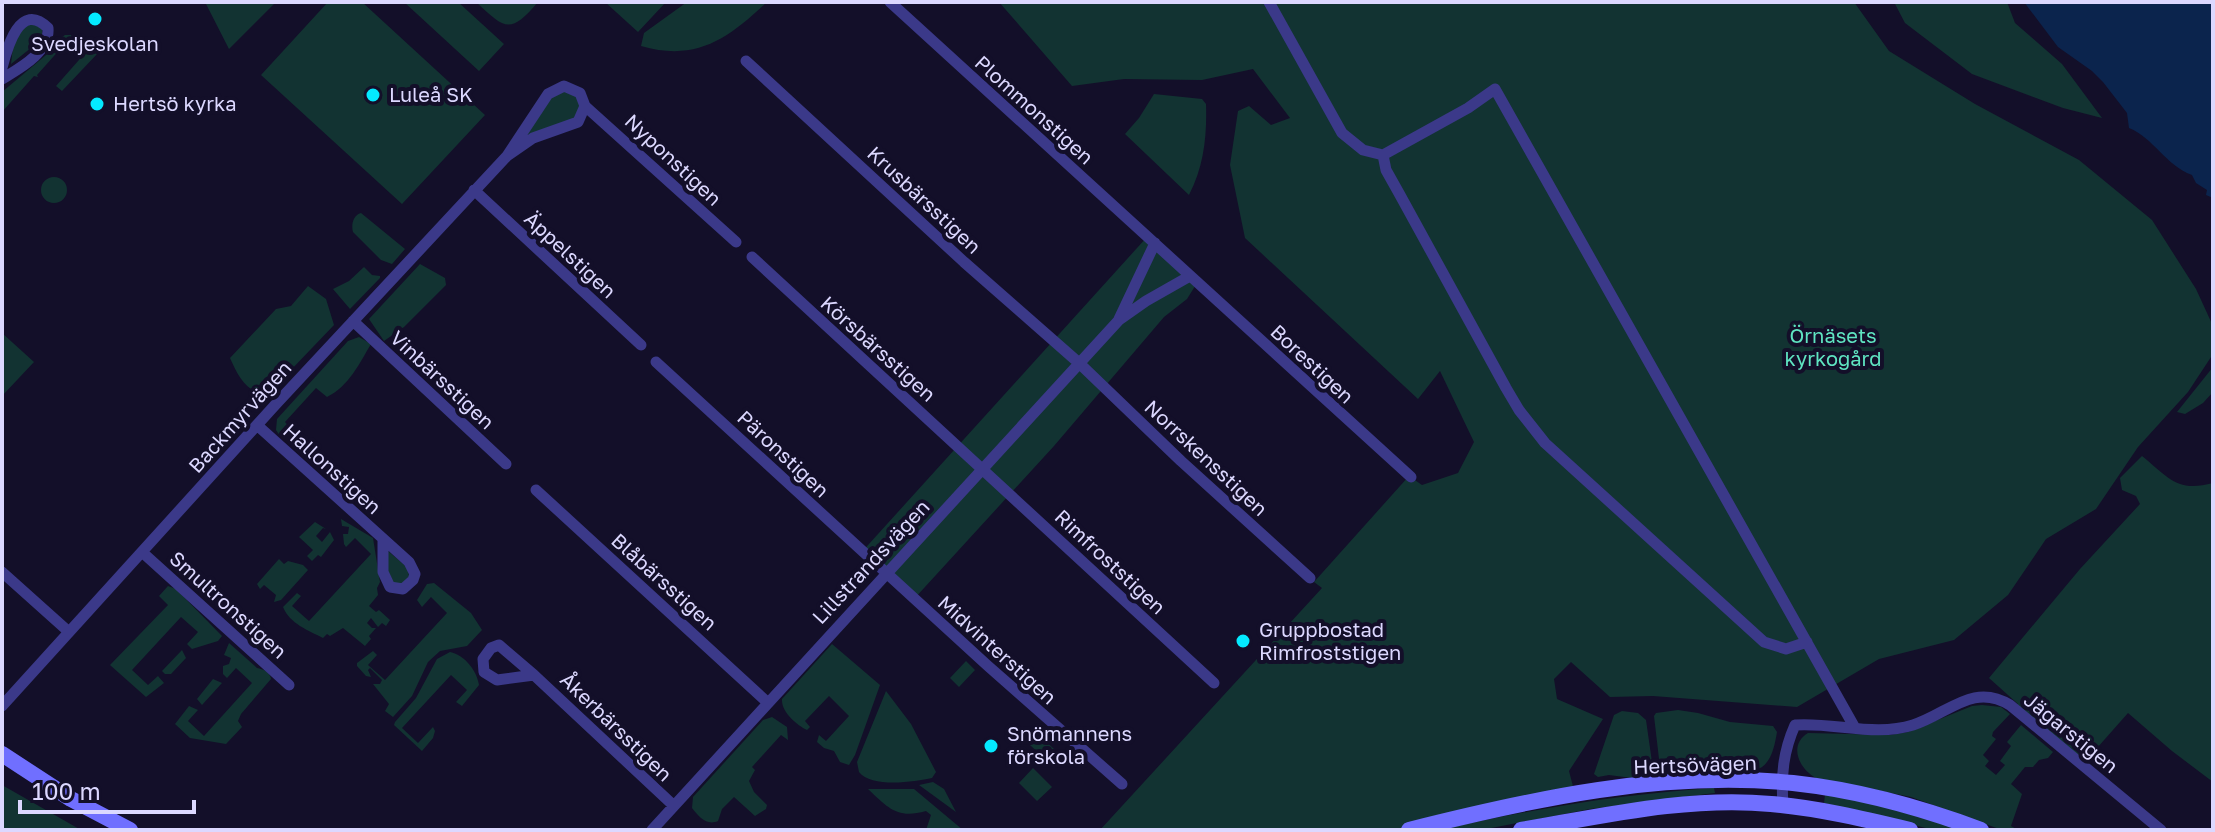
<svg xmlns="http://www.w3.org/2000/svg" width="2215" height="832" font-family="'Golos Text',sans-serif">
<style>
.green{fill:#123332}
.water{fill:#0b244d}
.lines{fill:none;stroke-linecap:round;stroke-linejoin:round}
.street{stroke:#3b3989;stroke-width:11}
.secondary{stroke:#706fff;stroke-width:16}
.poi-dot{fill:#04e9ff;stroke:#130f29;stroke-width:3}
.labels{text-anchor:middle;stroke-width:8;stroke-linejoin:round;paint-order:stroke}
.poi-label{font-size:20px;fill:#dcd8ff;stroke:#130f29;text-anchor:start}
.street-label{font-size:20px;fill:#dcd8ff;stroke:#130f29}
.park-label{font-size:20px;fill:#5fe4c1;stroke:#130f29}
</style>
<rect width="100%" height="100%" fill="#130f29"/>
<path class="green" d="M205 2H276L229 49Z
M328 2H362L485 115 402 204 261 75Z
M404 2H458L504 44 479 71Z
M476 2H538C510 35 505 29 476 2Z
M605 2H666L638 32Z
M687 2H767C728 39 696 62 641 46L644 33Z
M999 2H1854L1889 51 1975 104 2079 160 2152 220 2196 289 2213 326V354L2188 392 2138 447 2096 509 2046 539 2008 595 1954 640 1879 659 1797 707 1653 696 1610 697 1571 662 1554 679 1557 699 1603 719 1569 771 1575 794 1413 830H1100L1322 588 1314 582 1409 476 1422 485 1458 473 1474 442 1440 371 1418 399 1245 238 1230 165 1238 111 1249 106 1271 125 1290 118 1253 69 1202 80 1124 79 1072 86Z
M1894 2H2007L2015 23 2062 64 2102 118 2063 108 1972 74 1905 23Z
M27 21 42 28V39L11 64 13 46Z
M65 35H74L98 53 62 91 56 86 86 52 70 38 37 75 38 77 34 76 2 112V92L52 50 56 41Z
M571 87 586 108 576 123 509 154 548 94Z
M1154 94 1202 99 1206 104C1207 136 1204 166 1189 195L1125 134 1139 118Z
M41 190a13 13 0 1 1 26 0a13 13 0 1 1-26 0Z
M361 213 405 249 392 264 381 260 353 232C351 225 353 215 361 213Z
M1147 237 1197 283 1187 299 1164 317 1054 446 914 599 885 573 859 555Z
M420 264 445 278 446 285 404 327 384 341 369 319Z
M364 267 372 275 380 276V278L350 309 333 289 349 281Z
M308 286 326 299 334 325 267 395C246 392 238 376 230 358L276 309 291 306Z
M2 333 34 362 2 396Z
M359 337 371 344C359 364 349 386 327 397L316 388 285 422 293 431 280 436 276 430 277 419 348 341Z
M2213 367V392L2203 403 2185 414 2177 412Z
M2142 456C2168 477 2177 493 2213 483V782L2172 751 2128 713 2082 765 2014 709 2018 704 1989 678 2080 569 2140 504 2136 496 2122 490 2120 478Z
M341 519 373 538 380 582 377 588 378 595 369 606 376 612 379 610 390 620 386 626 382 623 378 627 371 618 367 623 372 628H376L369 636 371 639 365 646 343 628 330 636 327 634 323 638C308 630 290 624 283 607L297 593 301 596 292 606 309 621 371 554 355 538 346 547 344 544 343 534H348L349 527 342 526Z
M315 522 326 529 323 528 316 536 322 542 330 532 334 540 321 557 318 555 312 561 307 556 313 550 299 537Z
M388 551 408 568 409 577 402 585 394 584 387 572Z
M279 559 284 564 288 561 303 565 308 570 281 600 274 602 276 595 264 585 260 589 257 584Z
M434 583 471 613 482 630 467 646 440 651 428 662 412 696 393 717 385 711 389 704 373 684H380L382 680 370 668 368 670 371 677 366 676 357 666V663L373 651 377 655 368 665 385 680 447 613 431 597 422 607 417 600 427 584Z
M168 586 176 589 222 636 218 641 192 649 187 644 198 632 181 617 132 670 148 685 158 676 164 683 146 697 110 665 168 605 159 596Z
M229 643 257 668C263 669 270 672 271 679L241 714 238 721 242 727 226 744 190 738 175 724 189 706 198 710 188 721 204 736 252 683 236 668 227 678 223 674V666L229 664 231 658 224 655Z
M832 644 880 685 855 755 849 765 840 762 834 751 824 748 817 742 819 735 826 741 849 716 829 696 805 721 810 727 807 730C797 725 781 712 782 699Z
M182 650 186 658 171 674H165L162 671Z
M450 652C465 655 477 671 479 685L462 706 456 702 467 690 451 675 402 728 418 743 433 727 435 731 433 738 422 751 394 725 395 722 416 698 437 659Z
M966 661 975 670 959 687 950 678Z
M213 679 222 683 202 705 197 699Z
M886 691 911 724 936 772 932 778C914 782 871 788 859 772L857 762Z
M1982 705 2001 707 2010 714 1993 732 1992 736 1996 739 1983 755 1989 761 1985 766 1996 775 2005 765 2000 761 2011 746 2007 742 2021 725 2053 752 2048 758 2039 760 2033 767H2025L2011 784 2022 794 2011 826 2018 830H2002L1911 797 1816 778C1799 769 1788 745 1808 733L1890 735 1908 732 1972 706Z
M1678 710 1698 713 1730 722 1773 726 1777 732C1775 744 1772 760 1762 767 1751 774 1680 774 1661 776L1654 716 1656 713Z
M1622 711 1638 713 1646 720 1654 776 1632 778 1609 775 1598 777 1594 774 1614 715Z
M772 717 787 727 788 740 781 735 752 767 755 770 749 781 754 792 767 805 766 809 755 816 734 797 722 809 718 821C707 826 699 817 692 808L693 797 763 720Z
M1039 735 1054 749 1045 759 1030 745Z
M1033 768 1052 787 1037 801 1019 783Z
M933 782 944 789 956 812 919 785Z
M2 785 81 830H2Z
M1714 788 1715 793 1590 809 1481 830H1440C1531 809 1622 794 1714 788Z
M868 789H914L963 830H926L931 815 926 811C898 819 889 809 868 789Z
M1825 795 1865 801 1964 830H1934L1824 803Z"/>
<path class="water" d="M2024 2H2213V198L2206 195 2207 190 2196 183 2192 175C2165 165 2154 138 2129 128L2127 113 2103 82 2092 71 2058 47Z"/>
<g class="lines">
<path class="street" d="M890 2 1411 477
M1269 2 1342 133 1363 150 1383 155 1386 170 1400 195 1506 388 1519 410 1545 443 1764 642 1786 649 1807 642
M746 61 964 262 1079 363 1181 461 1310 578
M2 68C7 48 20 0 48 28 50 52 20 68 2 79
M585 106 736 242
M1383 155 1468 108 1495 89 1855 728
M474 190 641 345
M752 257 1214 683
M1119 319 1155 243
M353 321 506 464
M656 362 988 666 1122 784
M257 425 409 562 415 574 413 580 403 589 390 587 383 572V539
M536 490 767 702
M142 552 289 685
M2 572 69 632
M534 675 499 645 491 648 483 659 484 672 497 680 534 675 673 805
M2 706 276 404 507 156 548 94 564 86 580 93 585 106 578 122 533 138 507 156
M1783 805C1781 776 1783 752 1795 725 1834 722 1875 737 1913 725 1948 714 1973 682 2010 705L2161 830
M652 830 1119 320 1146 301 1190 276"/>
<path class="secondary" d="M2 754 71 799 130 830
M1409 830C1532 799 1664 770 1793 783 1857 790 1920 807 1981 830
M1521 830C1603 816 1688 796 1771 804 1818 808 1864 819 1910 830"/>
</g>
<g class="poi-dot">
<circle cx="95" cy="19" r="8"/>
<circle cx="373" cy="95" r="8"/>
<circle cx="97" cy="104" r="8"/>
<circle cx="1243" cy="641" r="8"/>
<circle cx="991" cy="746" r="8"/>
</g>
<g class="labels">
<g class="poi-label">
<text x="95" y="51" text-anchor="middle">Svedjeskolan</text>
<text x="389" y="102">Luleå SK</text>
<text x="113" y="111">Hertsö kyrka</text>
<text x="1259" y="637">Gruppbostad<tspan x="1259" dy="23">Rimfroststigen</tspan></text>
<text x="1007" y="741">Snömannens<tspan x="1007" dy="23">förskola</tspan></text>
</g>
<g class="street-label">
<text transform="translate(1034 110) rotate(42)" y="7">Plommonstigen</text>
<text transform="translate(673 160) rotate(43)" y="7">Nyponstigen</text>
<text transform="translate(924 200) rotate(43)" y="7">Krusbärsstigen</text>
<text transform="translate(570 255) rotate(43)" y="7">Äppelstigen</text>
<text transform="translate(878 349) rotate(42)" y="7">Körsbärsstigen</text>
<text transform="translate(1312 364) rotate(43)" y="7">Borestigen</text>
<text transform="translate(442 380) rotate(43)" y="7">Vinbärsstigen</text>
<text transform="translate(240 417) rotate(-48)" y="7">Backmyrvägen</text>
<text transform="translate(783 454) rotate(43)" y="7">Päronstigen</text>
<text transform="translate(1206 458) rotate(43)" y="7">Norrskensstigen</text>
<text transform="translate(332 469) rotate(42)" y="7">Hallonstigen</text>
<text transform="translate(871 562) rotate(-47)" y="7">Lillstrandsvägen</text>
<text transform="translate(1110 562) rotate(43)" y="7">Rimfroststigen</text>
<text transform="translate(664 582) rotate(42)" y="7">Blåbärsstigen</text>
<text transform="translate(228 605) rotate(42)" y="7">Smultronstigen</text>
<text transform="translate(997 650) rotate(42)" y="7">Midvinterstigen</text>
<text transform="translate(616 727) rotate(44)" y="7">Åkerbärsstigen</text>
<text transform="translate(2071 733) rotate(39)" y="7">Jägarstigen</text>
<text transform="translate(1695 765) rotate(-2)" y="7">Hertsövägen</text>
</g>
<g class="park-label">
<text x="1833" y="343">Örnäsets<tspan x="1833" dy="23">kyrkogård</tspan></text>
</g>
</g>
<rect width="2215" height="832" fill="none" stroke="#dcd8ff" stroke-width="8"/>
<path d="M20 800v12h174v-12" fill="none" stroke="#dcd8ff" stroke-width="4"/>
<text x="32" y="800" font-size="24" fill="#dcd8ff" stroke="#130f29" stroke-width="6" paint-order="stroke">100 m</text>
</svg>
